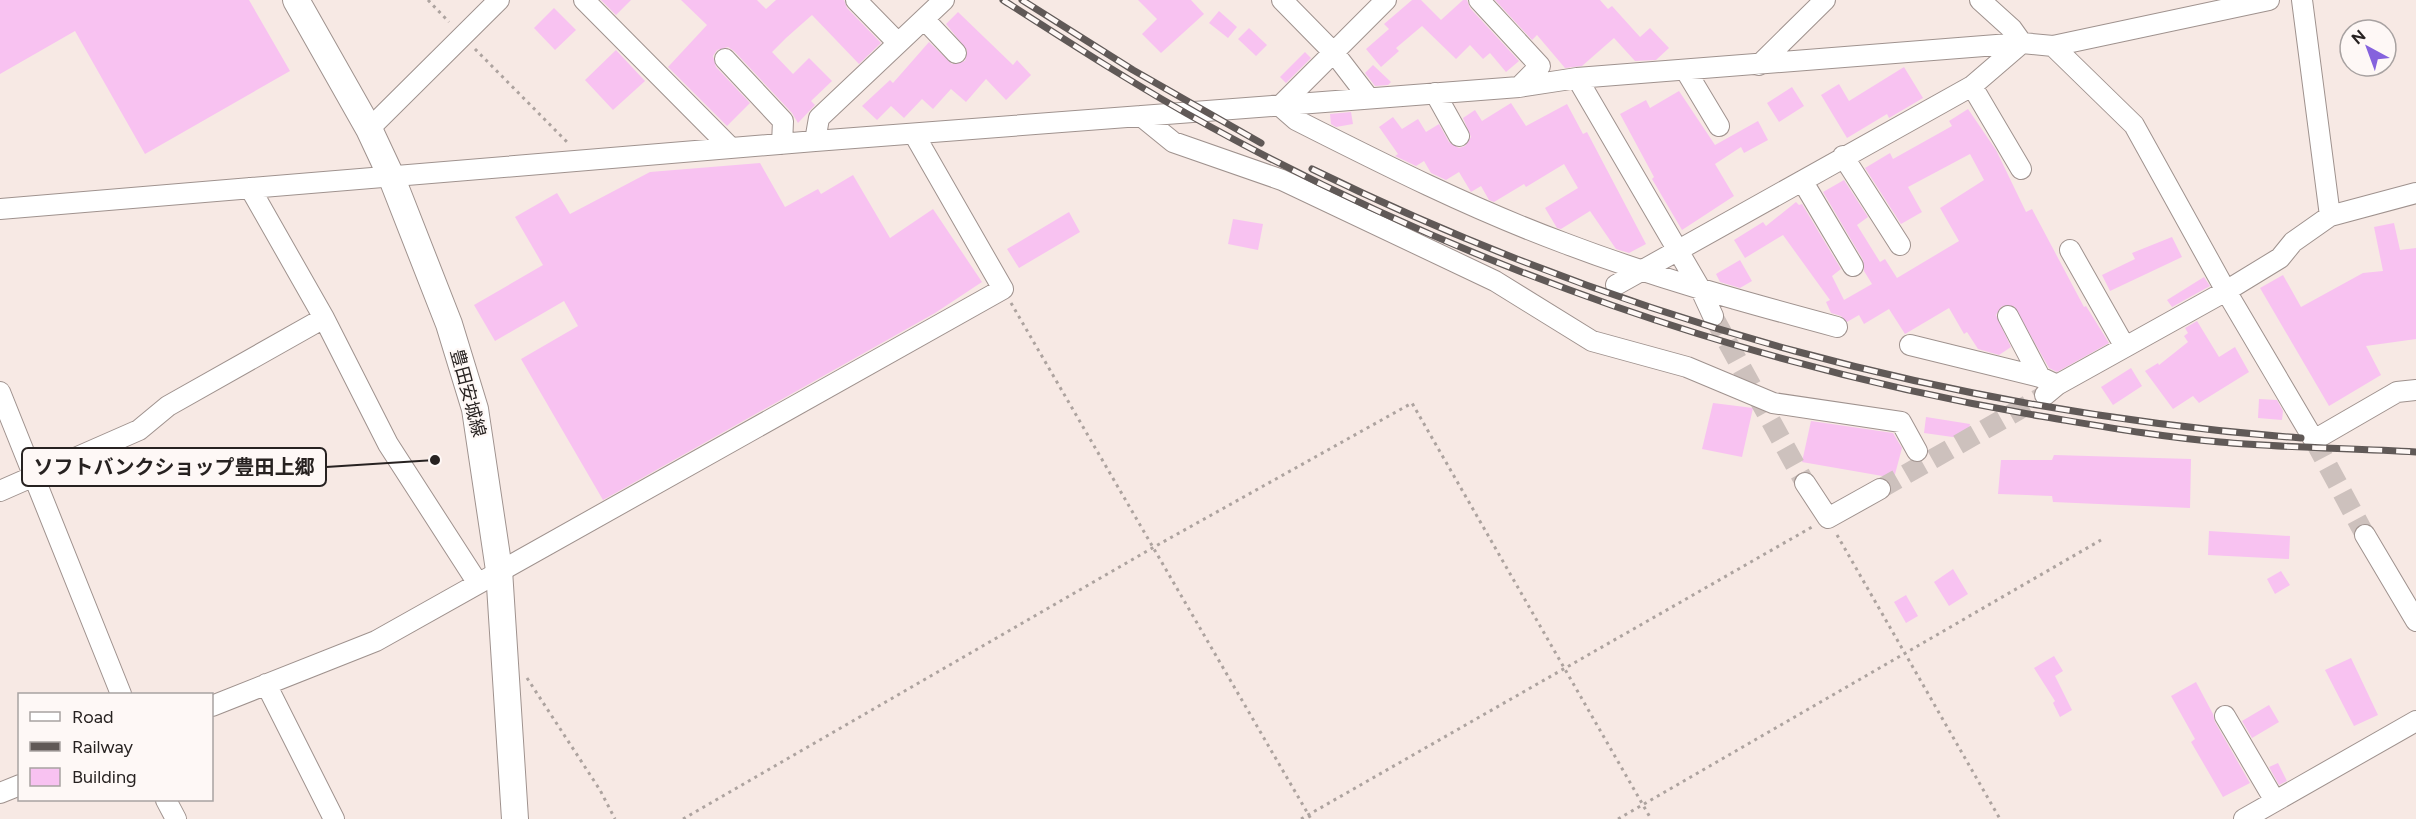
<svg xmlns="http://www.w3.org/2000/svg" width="2416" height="819" font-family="Figtree,'Noto Sans JP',sans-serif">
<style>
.building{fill:#f8c2f1}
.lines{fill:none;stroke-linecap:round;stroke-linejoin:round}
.minor-tunnel{stroke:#cdc1bd;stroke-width:20;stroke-dasharray:20 10;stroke-linecap:butt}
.minor-casing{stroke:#9f928e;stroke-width:22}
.major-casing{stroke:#9f928e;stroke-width:28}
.path{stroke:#ada39f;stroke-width:3;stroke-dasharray:3 4.5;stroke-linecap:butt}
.minor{stroke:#fff;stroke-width:20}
.major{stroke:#fff;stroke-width:26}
.rail-casing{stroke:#605957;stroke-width:7}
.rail{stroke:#fef8f6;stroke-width:4.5;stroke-dasharray:14;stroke-linecap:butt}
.labels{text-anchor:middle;stroke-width:4.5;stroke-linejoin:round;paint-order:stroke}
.street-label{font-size:18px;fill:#272221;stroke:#fef8f6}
.leader{fill:none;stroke:#272221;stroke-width:2}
.callout-dot{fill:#272221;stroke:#fef8f6;stroke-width:2}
.callout{fill:#fef8f6;stroke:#272221;stroke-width:2}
.callout-label{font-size:20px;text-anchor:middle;font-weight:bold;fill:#272221}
</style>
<rect width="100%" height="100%" fill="#f7e9e4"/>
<path class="building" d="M0 0H249L290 71 145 154 75 31 0 74Z
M601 0H631L616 15Z
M681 0H757L766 9 776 0H844L847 8 881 43 859 64 812 15 786 38 772 52 793 74 809 58 832 81 811 101 815 105 798 123 792 113 734 51 728 47 717 50 713 56 716 67 750 103 727 126 668 67 707 25Z
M1138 0H1191L1204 14 1161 53 1142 34 1157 19Z
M1412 0H1421L1441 20 1463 0H1467L1470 8 1519 61 1506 72 1490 53 1483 59 1470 45 1456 59 1422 26 1396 48 1399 51 1381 67 1366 49 1389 29 1384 24Z
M1495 0H1600L1608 9 1612 6 1640 37 1650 28 1669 48 1656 60 1635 61 1614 38 1582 66 1565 68 1537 35 1532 40Z
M554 8 576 30 555 50 534 28Z
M1219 11 1237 27 1228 38 1209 23Z
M958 12 1013 65 1017 60 1031 75 1006 100 986 79 966 102 951 89 933 109 922 99 904 118 891 106 877 120 862 106 890 80 893 83 929 42 952 64 965 61 967 50 946 24Z
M1249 28 1267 45 1256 56 1238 39Z
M616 50 645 81 613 110 585 80Z
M1305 52 1311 58 1286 83 1280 77Z
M1373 65 1391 82 1388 85 1375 86 1365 73Z
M1904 67 1923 98 1889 118 1887 114 1847 138 1821 95 1839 84 1849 101Z
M1792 87 1804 106 1779 122 1767 103Z
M1679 91 1715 145 1758 121 1768 140 1744 153 1741 147 1715 164 1734 196 1682 230 1652 179 1654 177 1620 114 1646 100 1650 108Z
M1511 103 1526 126 1567 104 1583 134 1587 132 1646 244 1629 253 1616 249 1590 211 1561 229 1557 228 1545 208 1578 188 1564 164 1526 187 1524 184 1494 202 1489 200 1481 186 1471 192 1459 172 1446 180 1431 173 1424 161 1416 166 1395 156 1398 154 1379 127 1393 117 1402 129 1418 119 1426 132 1439 124 1449 142 1459 148 1465 146 1471 137 1463 118 1475 110 1482 121Z
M1968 109 1996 150 2026 212 2032 209 2084 307 2086 306 2109 343 2057 372 2049 368 2014 306H2002L1996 315 2011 347 1999 355 1978 349 1967 332 1964 334 1949 308 1905 334 1889 309 1864 324 1859 315 1847 322 1841 316 1831 313 1826 302 1830 300 1783 235 1745 258 1734 240 1763 222 1766 226 1796 202 1799 205 1802 204 1841 269 1832 276 1844 300 1872 284 1864 271 1863 260 1823 192 1844 180 1868 217 1857 225 1880 262 1885 259 1897 278 1959 241 1940 208 1984 180 1970 154 1908 187 1922 212 1901 224 1865 168 1890 153 1893 159 1952 126 1949 121Z
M1351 112 1353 124 1336 127 1331 124 1330 114Z
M760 163 785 207 818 189 821 194 853 175 890 238 933 209 982 282 935 313 603 500 521 359 578 326 564 301 495 341 474 305 543 265 515 217 557 193 570 214 650 172Z
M1069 212 1080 232 1019 268 1007 249Z
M1233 219 1263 224 1258 250 1228 244Z
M2394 223 2400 250 2416 248V339L2366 346 2381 375 2329 406 2260 288 2283 275 2301 307 2363 273 2383 271 2374 227Z
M2172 237 2182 257 2110 291 2102 275 2135 259 2132 253Z
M1740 260 1752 281 1740 288 1720 282 1716 274Z
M2204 277 2210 286 2172 307 2167 300Z
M2197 321 2219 357 2235 347 2249 372 2199 403 2193 396 2173 409 2145 371 2158 363 2159 365 2188 342 2184 336 2188 333 2185 328Z
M2131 368 2142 386 2113 405 2101 387Z
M2259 399 2277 400 2283 411 2282 420 2258 418Z
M1713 403 1753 408 1742 457 1702 449Z
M1926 417 1970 424 1967 439 1924 433Z
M1811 421 1893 433 1902 448 1894 478 1802 462Z
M2054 455 2191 459 2190 508 2053 502 2052 496 1998 494 2001 460H2052Z
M2209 531 2290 536 2289 559 2208 555Z
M1953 569 1968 594 1949 606 1934 582Z
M2281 571 2290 585 2275 594 2267 579Z
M1906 595 1918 616 1906 623 1894 602Z
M2054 656 2063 671 2055 676 2072 710 2060 717 2053 703 2055 701 2034 668Z
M2351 658 2378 715 2354 726 2325 670Z
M2196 682 2213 714 2215 722 2250 783 2223 797 2191 742 2195 739 2171 696Z
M2269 705 2279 722 2252 738 2242 721Z
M2278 763 2287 781 2279 785 2269 767Z"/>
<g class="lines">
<path class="minor-tunnel" d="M1713 316 1805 483
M2314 440 2365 535
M1880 489 2045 395"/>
<g class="minor-casing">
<path id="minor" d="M584 0 731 148
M856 0 898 43
M1282 0 1335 54 1368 97
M1386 0 1280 106 1296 120C1383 164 1472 209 1564 243 1653 277 1744 302 1837 327
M1479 0 1540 66 1519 87
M1980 0 2012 29 2022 43
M2302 0 2330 216
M924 19 956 53
M2053 46 2134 125 2226 291 2314 440 2397 392 2416 390
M725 59 783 121 782 144
M1759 65 1825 0
M1686 71 1719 126
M1577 78 1701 290 1713 316
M1972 86 2021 169
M1435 93 1459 136
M1141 116 1173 142 1282 180 1495 281 1592 341 1687 367 1773 403 1901 422 1917 451
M369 129 499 0
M815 141 819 118 944 0
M1843 156 1900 245
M1803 182 1853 266
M250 188 324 318 388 444 477 582
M0 209 815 141 1519 87 1577 78 2022 43 2053 46 2269 0
M2070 250 2125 347
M1616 285 1972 86 2022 43
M2008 316 2040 377
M1910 345 2040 377 2057 385
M0 392 121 694
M2045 395 2057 385 2226 291 2280 258 2293 242 2330 216 2416 193
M1805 483 1828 518 1880 489
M0 491 139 430 168 406 324 318
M2365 535 2416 621
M266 684 334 819
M212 706 376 641 1003 289 914 134
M2225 716 2275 801
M0 793 20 785
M166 800 176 819
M2244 819 2416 721"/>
</g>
<g class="major-casing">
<path id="major" d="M296 0 369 129 391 176 449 324 475 409 499 570 515 819"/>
</g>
<path class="path" d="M428 0 449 22
M475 49 567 142
M1011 303 1311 819
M1837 535 2000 819
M527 678 600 790 615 819
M683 819 1154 547 1412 403 1651 819
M1301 819 1812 527
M1618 819 2101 540"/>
<use href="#minor" class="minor"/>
<use href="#major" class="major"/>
<g class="rail-casing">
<path id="rail" d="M1003 0C1070 43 1138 87 1209 126 1468 268 1749 366 2040 416 2100 426 2160 437 2220 442 2285 448 2351 448 2416 452
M1022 0 1133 70 1261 143
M1312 169C1623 321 1957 412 2301 438"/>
</g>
<use href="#rail" class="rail"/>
</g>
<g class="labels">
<g class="street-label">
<text transform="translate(468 393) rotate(75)" y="6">豊田安城線</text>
</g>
</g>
<path class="leader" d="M435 460L326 467"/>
<circle class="callout-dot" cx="435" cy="460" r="6"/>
<rect class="callout" x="22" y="448" width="304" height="38" rx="6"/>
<g class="callout-label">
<text x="174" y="474">ソフトバンクショップ豊田上郷</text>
</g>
<rect x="18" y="693" width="195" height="108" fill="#fef8f6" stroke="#a8a2a1" stroke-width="1.5"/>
<rect x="30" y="712" width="30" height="9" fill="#ffffff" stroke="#a8a2a1" stroke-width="1.5"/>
<text x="72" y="723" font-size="18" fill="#272221">Road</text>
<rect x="30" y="742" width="30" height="9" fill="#605957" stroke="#a8a2a1" stroke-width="1.5"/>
<text x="72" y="753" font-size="18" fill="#272221">Railway</text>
<rect x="30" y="768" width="30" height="18" fill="#f8c2f1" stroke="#a8a2a1" stroke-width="1.5"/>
<text x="72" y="783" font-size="18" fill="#272221">Building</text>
<g transform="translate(2368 48) rotate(319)"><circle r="28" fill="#fef8f6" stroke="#a8a2a1" stroke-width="1.5"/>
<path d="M0-4.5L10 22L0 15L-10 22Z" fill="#8562dd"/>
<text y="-9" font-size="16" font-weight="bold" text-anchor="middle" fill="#272221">N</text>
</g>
</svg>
